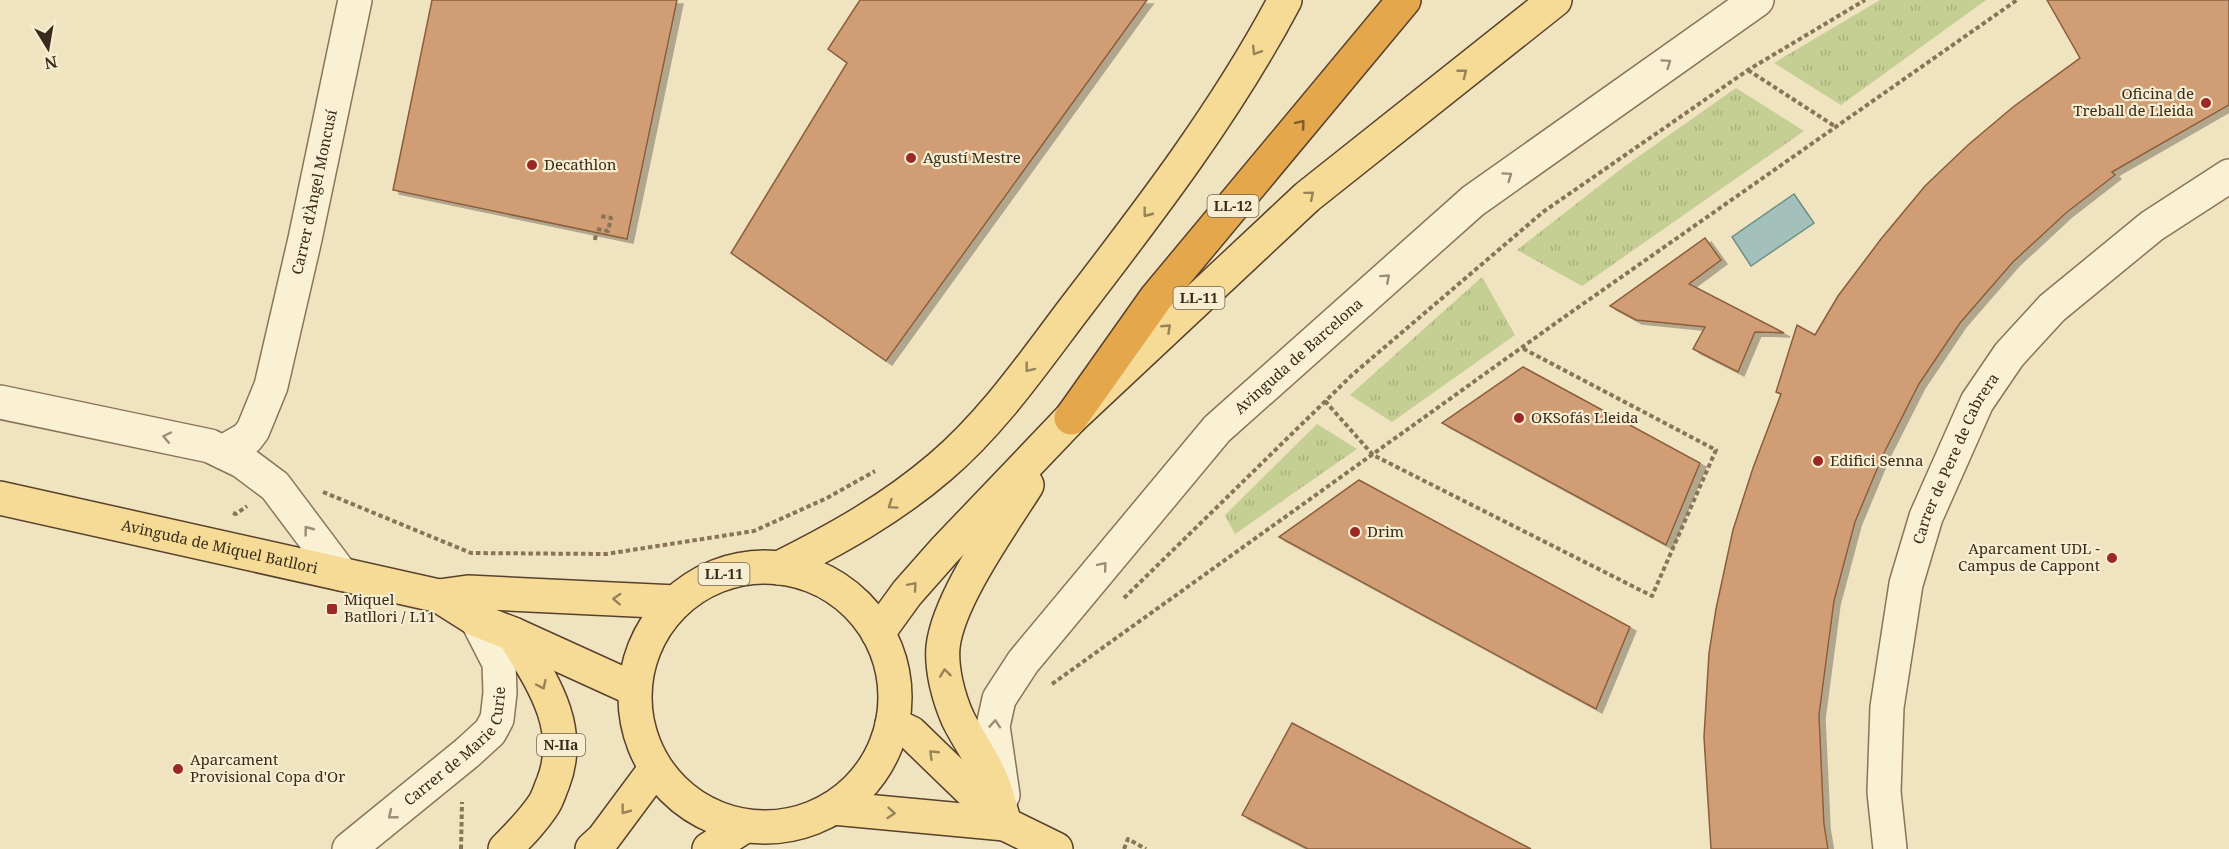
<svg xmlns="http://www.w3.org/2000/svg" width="2229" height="849" font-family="'Noto Serif',serif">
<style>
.grass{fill:url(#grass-tufts)}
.water{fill:#a3c1ba;stroke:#6a9088;stroke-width:1.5}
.building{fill:#d09d74;stroke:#8a5e3c;stroke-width:1.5;filter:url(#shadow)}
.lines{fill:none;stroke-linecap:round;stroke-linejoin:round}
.minor-casing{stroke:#897457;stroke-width:36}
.major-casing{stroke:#57412c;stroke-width:36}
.highway-casing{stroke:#57412c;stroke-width:36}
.path{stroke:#897457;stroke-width:4;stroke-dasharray:4.5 3;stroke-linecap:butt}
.minor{stroke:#faf0d3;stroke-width:33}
.major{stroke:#f5db95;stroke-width:33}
.highway{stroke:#e4a74c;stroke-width:33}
.oneway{stroke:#968358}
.oneway2{stroke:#998e78}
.oneway3{stroke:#7d5d2f}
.poi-dot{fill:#9b2824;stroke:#f7edd0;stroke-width:2}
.labels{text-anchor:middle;stroke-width:4.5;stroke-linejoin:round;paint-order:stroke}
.shield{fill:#f7edd0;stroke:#716552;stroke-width:1.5}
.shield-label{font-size:14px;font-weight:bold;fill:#382b1c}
.poi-label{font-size:15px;fill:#382b1c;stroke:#f7edd0;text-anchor:start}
.street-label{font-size:15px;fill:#382b1c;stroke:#f7edd0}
</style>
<defs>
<pattern id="grass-tufts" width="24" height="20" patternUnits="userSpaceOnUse" patternTransform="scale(1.5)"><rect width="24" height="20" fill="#c5ce93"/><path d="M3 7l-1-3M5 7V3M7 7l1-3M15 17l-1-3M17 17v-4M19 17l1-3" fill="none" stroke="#aab17e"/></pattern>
<filter id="shadow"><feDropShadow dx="6" dy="4" stdDeviation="0" flood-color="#0004"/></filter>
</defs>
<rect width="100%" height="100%" fill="#f0e3c0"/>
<path class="grass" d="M1880 0H1986L1841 105 1774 63Z
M1736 88 1804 131 1582 286 1517 250 1625 166Z
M1482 277 1515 335 1392 422 1350 395Z
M1317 424 1357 449 1235 534 1225 515Z"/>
<path class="water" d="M1794 194 1814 223 1751 266 1732 237Z"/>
<path class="building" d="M432 0H677L627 239 393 190Z
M860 0H1147L886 361 731 253 847 63 828 49Z
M2047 0H2229V105L2112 172 2115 175 2066 213 2013 262 1960 323 1919 384 1883 455 1855 522 1834 601 1819 715 1824 824 1828 849H1711L1704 737 1709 653 1716 609 1733 530 1753 468 1781 394 1776 392 1797 325 1815 335 1838 296 1881 239 1925 186 1968 145 2013 107 2080 58Z
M1705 238 1721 260 1689 284 1784 333 1755 332 1738 372 1693 349 1705 327 1636 320 1610 306Z
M1523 367 1700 463 1666 545 1442 423Z
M1359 480 1630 627 1596 709 1279 537Z
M1292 723 1470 817 1531 849H1308L1242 815Z"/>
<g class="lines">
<g class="minor-casing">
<g id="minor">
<path d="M0 402 210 446 243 462 275 486 341 574"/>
<path id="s1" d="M223 452 247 438 253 430 271 386 305 239 355 0"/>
<path id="s2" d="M1003 795 993 726 999 699 1023 662 1217 429 1473 201 1757 0"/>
<path id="s3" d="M349 849 467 753 490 732 497 719 500 693 499 663 477 620"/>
<path id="s4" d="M1890 849 1884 792 1887 707 1906 584 1926 517 1977 402 2009 355 2052 308 2152 226 2229 176"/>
</g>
</g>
<g class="major-casing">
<g id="major">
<path id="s5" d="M0 498 439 596 477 620 513 634 634 689"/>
<circle cx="765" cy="697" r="130"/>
<path d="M779 568C837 539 891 509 940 467 993 422 1034 362 1075 308 1151 209 1227 110 1285 0"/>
<path d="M439 596 468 592 676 602"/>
<path d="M878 633 907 593 945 550 1071 418 1307 197 1555 0"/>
<path d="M892 724 911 733 1005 824 1056 849"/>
<path d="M833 808 1005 824"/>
<path d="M1005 824C1001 811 998 797 993 784 984 761 969 741 958 719 949 699 941 670 943 647 948 600 1001 526 1027 485"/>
<path d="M505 849C519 835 533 821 544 804 548 798 550 790 553 783 575 727 541 680 513 634"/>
<path d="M592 849 603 839 655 769"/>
<path d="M709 849 745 826"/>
</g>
</g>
<g class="highway-casing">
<path id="highway" d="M1071 418 1156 298 1404 0"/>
</g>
<path class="path" d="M1748 70 1836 127
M597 229 608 231 611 218 600 216
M595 240 596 233
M1325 401 1373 455 1652 596 1716 450 1522 348
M323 492 471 553 606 554 754 531 827 498 875 471
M233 513 236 514 247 506
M1124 598 1352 375 1543 212 1748 70 1865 0
M1052 684 1560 320 2017 0
M461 849 462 802
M1124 849 1128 839 1146 849"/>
<use href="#minor" class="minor"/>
<use href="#major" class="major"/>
<use href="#highway" class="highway"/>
</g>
<defs><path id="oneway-chevron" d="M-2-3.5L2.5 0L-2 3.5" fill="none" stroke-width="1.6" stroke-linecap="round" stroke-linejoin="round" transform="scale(1.5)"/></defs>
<g class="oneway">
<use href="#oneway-chevron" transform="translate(1256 51) rotate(122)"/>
<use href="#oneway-chevron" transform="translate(1463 73) rotate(-38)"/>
<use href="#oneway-chevron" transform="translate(1310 195) rotate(-40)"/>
<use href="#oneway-chevron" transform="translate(1147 213) rotate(127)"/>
<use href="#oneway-chevron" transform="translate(1167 328) rotate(-43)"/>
<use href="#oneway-chevron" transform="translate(1029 368) rotate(128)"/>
<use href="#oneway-chevron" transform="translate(892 505) rotate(146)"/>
<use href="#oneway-chevron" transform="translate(913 586) rotate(-49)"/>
<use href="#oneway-chevron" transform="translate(617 599) rotate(-177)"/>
<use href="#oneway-chevron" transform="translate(945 673) rotate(-97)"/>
<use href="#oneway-chevron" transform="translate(542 685) rotate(65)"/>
<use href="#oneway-chevron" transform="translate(933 754) rotate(-136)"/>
<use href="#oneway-chevron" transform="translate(625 810) rotate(127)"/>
<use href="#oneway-chevron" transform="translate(891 813) rotate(5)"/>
</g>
<g class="oneway2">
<use href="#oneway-chevron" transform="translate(1667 63) rotate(-35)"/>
<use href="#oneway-chevron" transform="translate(1508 176) rotate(-35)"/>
<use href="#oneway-chevron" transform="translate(1386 278) rotate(-42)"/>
<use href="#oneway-chevron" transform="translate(167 437) rotate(-168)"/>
<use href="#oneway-chevron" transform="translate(308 530) rotate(-127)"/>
<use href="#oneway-chevron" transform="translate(1103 566) rotate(-50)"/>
<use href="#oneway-chevron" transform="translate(995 724) rotate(-86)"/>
<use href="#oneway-chevron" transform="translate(392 815) rotate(141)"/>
</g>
<use class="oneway3" href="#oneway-chevron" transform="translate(1301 124) rotate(-50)"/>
<g class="poi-dot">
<circle cx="2206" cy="103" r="6"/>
<circle cx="911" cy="158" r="6"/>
<circle cx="532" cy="165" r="6"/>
<circle cx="1519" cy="418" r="6"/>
<circle cx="1818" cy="461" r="6"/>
<circle cx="1355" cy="532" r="6"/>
<circle cx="2112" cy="558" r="6"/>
<rect x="326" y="603" width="12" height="12" rx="3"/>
<circle cx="178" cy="769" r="6"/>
</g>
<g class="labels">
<g class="shield">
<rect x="1207.5" y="195" width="51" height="22" rx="4.5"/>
<rect x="1173.5" y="287" width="51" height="22" rx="4.5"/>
<rect x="698.5" y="563" width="51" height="22" rx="4.5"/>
<rect x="537" y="734" width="48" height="22" rx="4.5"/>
</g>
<g class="shield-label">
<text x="1233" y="211">LL-12</text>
<text x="1199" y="303">LL-11</text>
<text x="724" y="579">LL-11</text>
<text x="561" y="750">N-IIa</text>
</g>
<g class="poi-label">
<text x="2194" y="99" text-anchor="end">Oficina de<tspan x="2194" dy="17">Treball de Lleida</tspan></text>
<text x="923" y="163">Agustí Mestre</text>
<text x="544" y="170">Decathlon</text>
<text x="1531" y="423">OKSofás Lleida</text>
<text x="1830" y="466">Edifici Senna</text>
<text x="1367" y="537">Drim</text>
<text x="2100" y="554" text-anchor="end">Aparcament UDL -<tspan x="2100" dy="17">Campus de Cappont</tspan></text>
<text x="344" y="605">Miquel<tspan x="344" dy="17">Batllori / L11</tspan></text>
<text x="190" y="765">Aparcament<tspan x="190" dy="17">Provisional Copa d'Or</tspan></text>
</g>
<g class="street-label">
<text dy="5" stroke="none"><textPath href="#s1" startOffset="284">Carrer d'Àngel Moncusí</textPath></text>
<text dy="5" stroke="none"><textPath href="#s2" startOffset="554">Avinguda de Barcelona</textPath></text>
<text dy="5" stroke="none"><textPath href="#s4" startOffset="402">Carrer de Pere de Cabrera</textPath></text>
<text dy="5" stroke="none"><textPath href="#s5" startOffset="225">Avinguda de Miquel Batllori</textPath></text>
<text dy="5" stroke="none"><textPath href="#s3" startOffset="152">Carrer de Marie Curie</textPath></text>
</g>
</g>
<g transform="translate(48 48) rotate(169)" stroke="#f7edd0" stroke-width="4.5" paint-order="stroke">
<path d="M0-4.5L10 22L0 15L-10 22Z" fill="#382b1c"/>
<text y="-9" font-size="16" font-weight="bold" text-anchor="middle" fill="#382b1c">N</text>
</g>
</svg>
